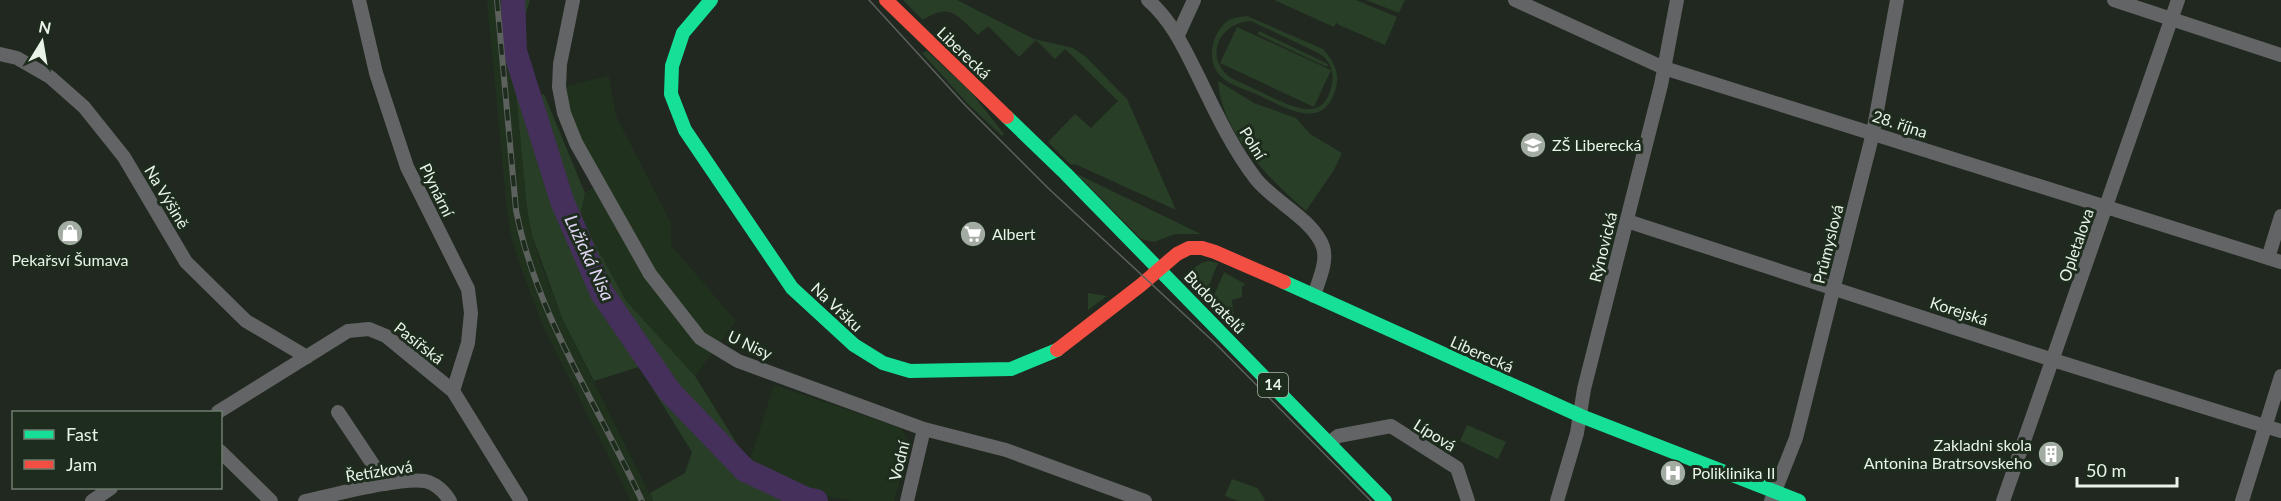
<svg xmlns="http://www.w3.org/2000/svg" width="2281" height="501" font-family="Lato,sans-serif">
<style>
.built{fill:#20321e}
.green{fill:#283e26;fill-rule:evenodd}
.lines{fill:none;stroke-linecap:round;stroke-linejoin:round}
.river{stroke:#45305c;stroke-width:24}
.street{stroke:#636465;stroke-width:14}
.fast{stroke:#16e098;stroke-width:14}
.jam{stroke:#f24e42;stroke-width:14}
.tram{stroke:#5d615e;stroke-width:1.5}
.rail-casing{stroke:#5d615e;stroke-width:6}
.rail{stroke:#1d2c1c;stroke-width:4;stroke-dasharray:11;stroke-linecap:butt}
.labels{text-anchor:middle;stroke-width:6;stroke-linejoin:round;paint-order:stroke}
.shield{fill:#1d2c1c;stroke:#acb7ab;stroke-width:1.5}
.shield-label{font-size:15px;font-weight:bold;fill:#e9f3e8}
.street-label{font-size:16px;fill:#e9f3e8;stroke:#1d2c1c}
.poi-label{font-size:16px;fill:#e9f3e8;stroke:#1d2c1c;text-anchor:start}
.water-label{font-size:18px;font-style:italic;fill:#e4d6f7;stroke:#1d2c1c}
</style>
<rect width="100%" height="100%" fill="#202820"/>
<path class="built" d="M487 0H507L527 208 539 259 562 318 653 501H631L543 326 520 265 512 240 507 211Z
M609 76 616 116 671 223V245L736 321 695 376 626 301 580 217 585 193 599 183 576 142 566 86Z
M774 385 901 428 910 446 894 501H852L811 493 754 468 749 463Z"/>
<path class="green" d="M507 0H530L518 38 535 97 544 94 585 193 580 217 626 301 695 376 749 463 754 468 811 493 804 501H653L650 493 685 473 692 452 639 367 594 381 562 318 532 235 527 208Z
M903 0H957L1034 39 1073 48 1086 57 1127 99 1176 210 1077 165 1070 164 1048 142 1075 114 1091 128 1118 101 1065 49 1055 59 1036 40 1019 57 988 26 978 35C958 16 950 2 923 20Z
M1274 0H1356L1397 17 1385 45 1337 24V22L1334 27Z
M1366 0H1405L1399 13Z
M1247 16 1323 49C1334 61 1341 74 1335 91 1322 132 1284 107 1258 95 1245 89 1227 85 1218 73 1207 59 1212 35 1225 23 1231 18 1239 17 1247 16ZM1251 21 1320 54C1330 61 1334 71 1332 83 1325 124 1294 107 1269 96 1257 90 1244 84 1231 78 1203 57 1219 23 1251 21Z
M1237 27 1331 70 1314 107 1220 63Z
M1259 31 1328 64 1327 67 1257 34Z
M927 51 971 92 1004 134 1002 136 967 103 922 53Z
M1218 81 1254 103 1296 118 1310 134 1342 153 1334 170 1306 211C1268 177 1222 134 1218 81Z
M1077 174 1201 234H1175L1154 242 1141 239Z
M1208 261 1218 263 1204 298 1200 301C1197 297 1193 292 1190 288 1184 275 1196 263 1208 261Z
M1224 272 1245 284 1242 287V297L1232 300 1234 319 1230 324 1212 305V300Z
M1088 293 1107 296 1088 310Z
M1467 425 1506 442 1498 459 1460 441Z
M1232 479 1257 488 1265 499 1264 501H1238L1225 496Z"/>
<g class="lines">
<path class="river" d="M513 0 515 51 562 201 602 293 670 392 745 470 806 499 816 501"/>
<path class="street" d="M359 0 376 73 407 167 468 289 471 313 468 343 453 391
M573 0 560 64 559 87 564 113 576 143 650 274 700 338 738 361 924 429 1006 450 1145 501
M1148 0C1172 21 1184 48 1198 76 1215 111 1232 148 1256 179 1273 201 1314 220 1323 247 1328 262 1318 281 1314 296
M1515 0 1664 68 2281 262
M2114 0 2281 55
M1178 35 1194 0
M0 54 17 58 50 77 84 107 124 157 186 262 246 321 307 357
M1627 221 2053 360 2281 431
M2268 258 2281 216
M218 412 348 331 369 329 386 336 453 391 521 501
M338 412 386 484
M1329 443 1338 436 1391 426 1457 468 1468 501
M220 451 271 501
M92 501 111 488
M305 501C334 495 399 477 425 481 437 484 444 491 450 501
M907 501 924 429
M1557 501 1577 433 1584 389 1661 85 1677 0
M1771 501 1796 438 1831 298 1873 133 1897 0
M2003 501 2178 0
M2242 501 2281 376"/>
<path class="fast" d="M711 0 683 33 672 66 671 94 685 130 792 288 854 345 883 363 910 371 1011 369 1057 350
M1007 117 1066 174 1385 501
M1284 282 1581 416 1799 501"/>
<path class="jam" d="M886 0 1007 117
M1057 350 1141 285 1177 254 1189 248H1202L1215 252 1284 282"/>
<path class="tram" d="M869 0 965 105 1048 188 1215 343 1371 501"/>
<g class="rail-casing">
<path id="rail" d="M497 0 516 210C536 315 598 405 642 501"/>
</g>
<use href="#rail" class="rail"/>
</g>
<defs>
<g id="school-disc" transform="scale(1.35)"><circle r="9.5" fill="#a3aca2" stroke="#1d2c1c"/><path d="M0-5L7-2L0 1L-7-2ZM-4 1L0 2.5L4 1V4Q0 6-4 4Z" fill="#fff"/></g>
<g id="shop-disc" transform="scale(1.35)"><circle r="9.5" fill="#a3aca2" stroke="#1d2c1c"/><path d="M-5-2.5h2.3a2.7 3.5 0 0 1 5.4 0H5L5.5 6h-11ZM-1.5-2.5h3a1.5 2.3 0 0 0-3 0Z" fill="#fff"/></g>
<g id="supermarket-disc" transform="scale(1.35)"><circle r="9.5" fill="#a3aca2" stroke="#1d2c1c"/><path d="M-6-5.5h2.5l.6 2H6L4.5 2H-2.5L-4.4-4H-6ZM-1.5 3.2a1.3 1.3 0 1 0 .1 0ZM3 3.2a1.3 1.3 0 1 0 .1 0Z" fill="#fff"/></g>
<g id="building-disc" transform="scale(1.35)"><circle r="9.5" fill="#a3aca2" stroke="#1d2c1c"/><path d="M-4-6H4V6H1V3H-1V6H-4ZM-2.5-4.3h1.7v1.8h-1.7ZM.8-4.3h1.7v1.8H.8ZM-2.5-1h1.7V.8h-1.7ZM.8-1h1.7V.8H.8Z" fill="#fff"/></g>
<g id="hospital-disc" transform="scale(1.35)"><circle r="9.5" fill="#a3aca2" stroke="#1d2c1c"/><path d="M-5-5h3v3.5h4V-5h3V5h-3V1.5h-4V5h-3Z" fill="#fff"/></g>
</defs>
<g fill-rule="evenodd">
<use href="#school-disc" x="1533" y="145"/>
<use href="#shop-disc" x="70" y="233"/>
<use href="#supermarket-disc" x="973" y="234"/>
<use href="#building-disc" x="2051" y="454"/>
<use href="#hospital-disc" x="1673" y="473"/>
</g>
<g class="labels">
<rect class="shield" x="1258" y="373" width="30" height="24" rx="4.5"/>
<g class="shield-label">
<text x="1273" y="390">14</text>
</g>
<g class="street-label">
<text transform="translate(964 53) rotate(44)" y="6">Liberecká</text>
<text transform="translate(1900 124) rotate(18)" y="6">28. října</text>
<text transform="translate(1253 143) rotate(58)" y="6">Polní</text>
<text transform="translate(437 190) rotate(64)" y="6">Plynární</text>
<text transform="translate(167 197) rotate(59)" y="6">Na Výšině</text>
<text transform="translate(1828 244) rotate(-76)" y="6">Průmyslová</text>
<text transform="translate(2076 245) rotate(-71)" y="6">Opletalova</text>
<text transform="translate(1603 247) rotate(-76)" y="6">Rýnovická</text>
<text transform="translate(1215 302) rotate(46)" y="6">Budovatelů</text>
<text transform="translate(837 307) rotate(43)" y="6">Na Vršku</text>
<text transform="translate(1959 311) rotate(18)" y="6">Korejská</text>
<text transform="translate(419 343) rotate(38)" y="6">Pasířská</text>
<text transform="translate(750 345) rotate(25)" y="6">U Nisy</text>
<text transform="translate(1482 354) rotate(24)" y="6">Liberecká</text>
<text transform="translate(1435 435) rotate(32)" y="6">Lípová</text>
<text transform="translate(899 461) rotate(-76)" y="6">Vodní</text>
<text transform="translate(379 471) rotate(-9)" y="6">Řetízková</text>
</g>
<g class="poi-label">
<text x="1552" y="151">ZŠ Liberecká</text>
<text x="992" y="240">Albert</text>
<text x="70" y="266" text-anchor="middle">Pekařsví Šumava</text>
<text x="2032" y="451" text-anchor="end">Zakladni skola<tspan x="2032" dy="18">Antonina Bratrsovskeho</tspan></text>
<text x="1692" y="479">Poliklinika II</text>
</g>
<g class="water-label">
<text transform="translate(589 258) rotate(65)" y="6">Lužická Nisa</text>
</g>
</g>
<rect x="12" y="411" width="210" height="78" fill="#1d2c1c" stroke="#6f7c6e" stroke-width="1.5"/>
<rect x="24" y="430" width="30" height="9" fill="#16e098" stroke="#6f7c6e" stroke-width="1.5"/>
<text x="66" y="441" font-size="18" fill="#e9f3e8">Fast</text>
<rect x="24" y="460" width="30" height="9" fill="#f24e42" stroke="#6f7c6e" stroke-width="1.5"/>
<text x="66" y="471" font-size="18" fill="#e9f3e8">Jam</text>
<g transform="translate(42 42) rotate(11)" stroke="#1d2c1c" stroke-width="4.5" paint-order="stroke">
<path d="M0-4.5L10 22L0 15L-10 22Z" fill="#e9f3e8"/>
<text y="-9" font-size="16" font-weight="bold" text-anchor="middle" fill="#e9f3e8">N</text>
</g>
<path d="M2077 477v9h100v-9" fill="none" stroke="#e9f3e8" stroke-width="3"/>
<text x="2086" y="477" font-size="18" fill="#e9f3e8" stroke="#1d2c1c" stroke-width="4.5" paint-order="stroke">50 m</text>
</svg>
